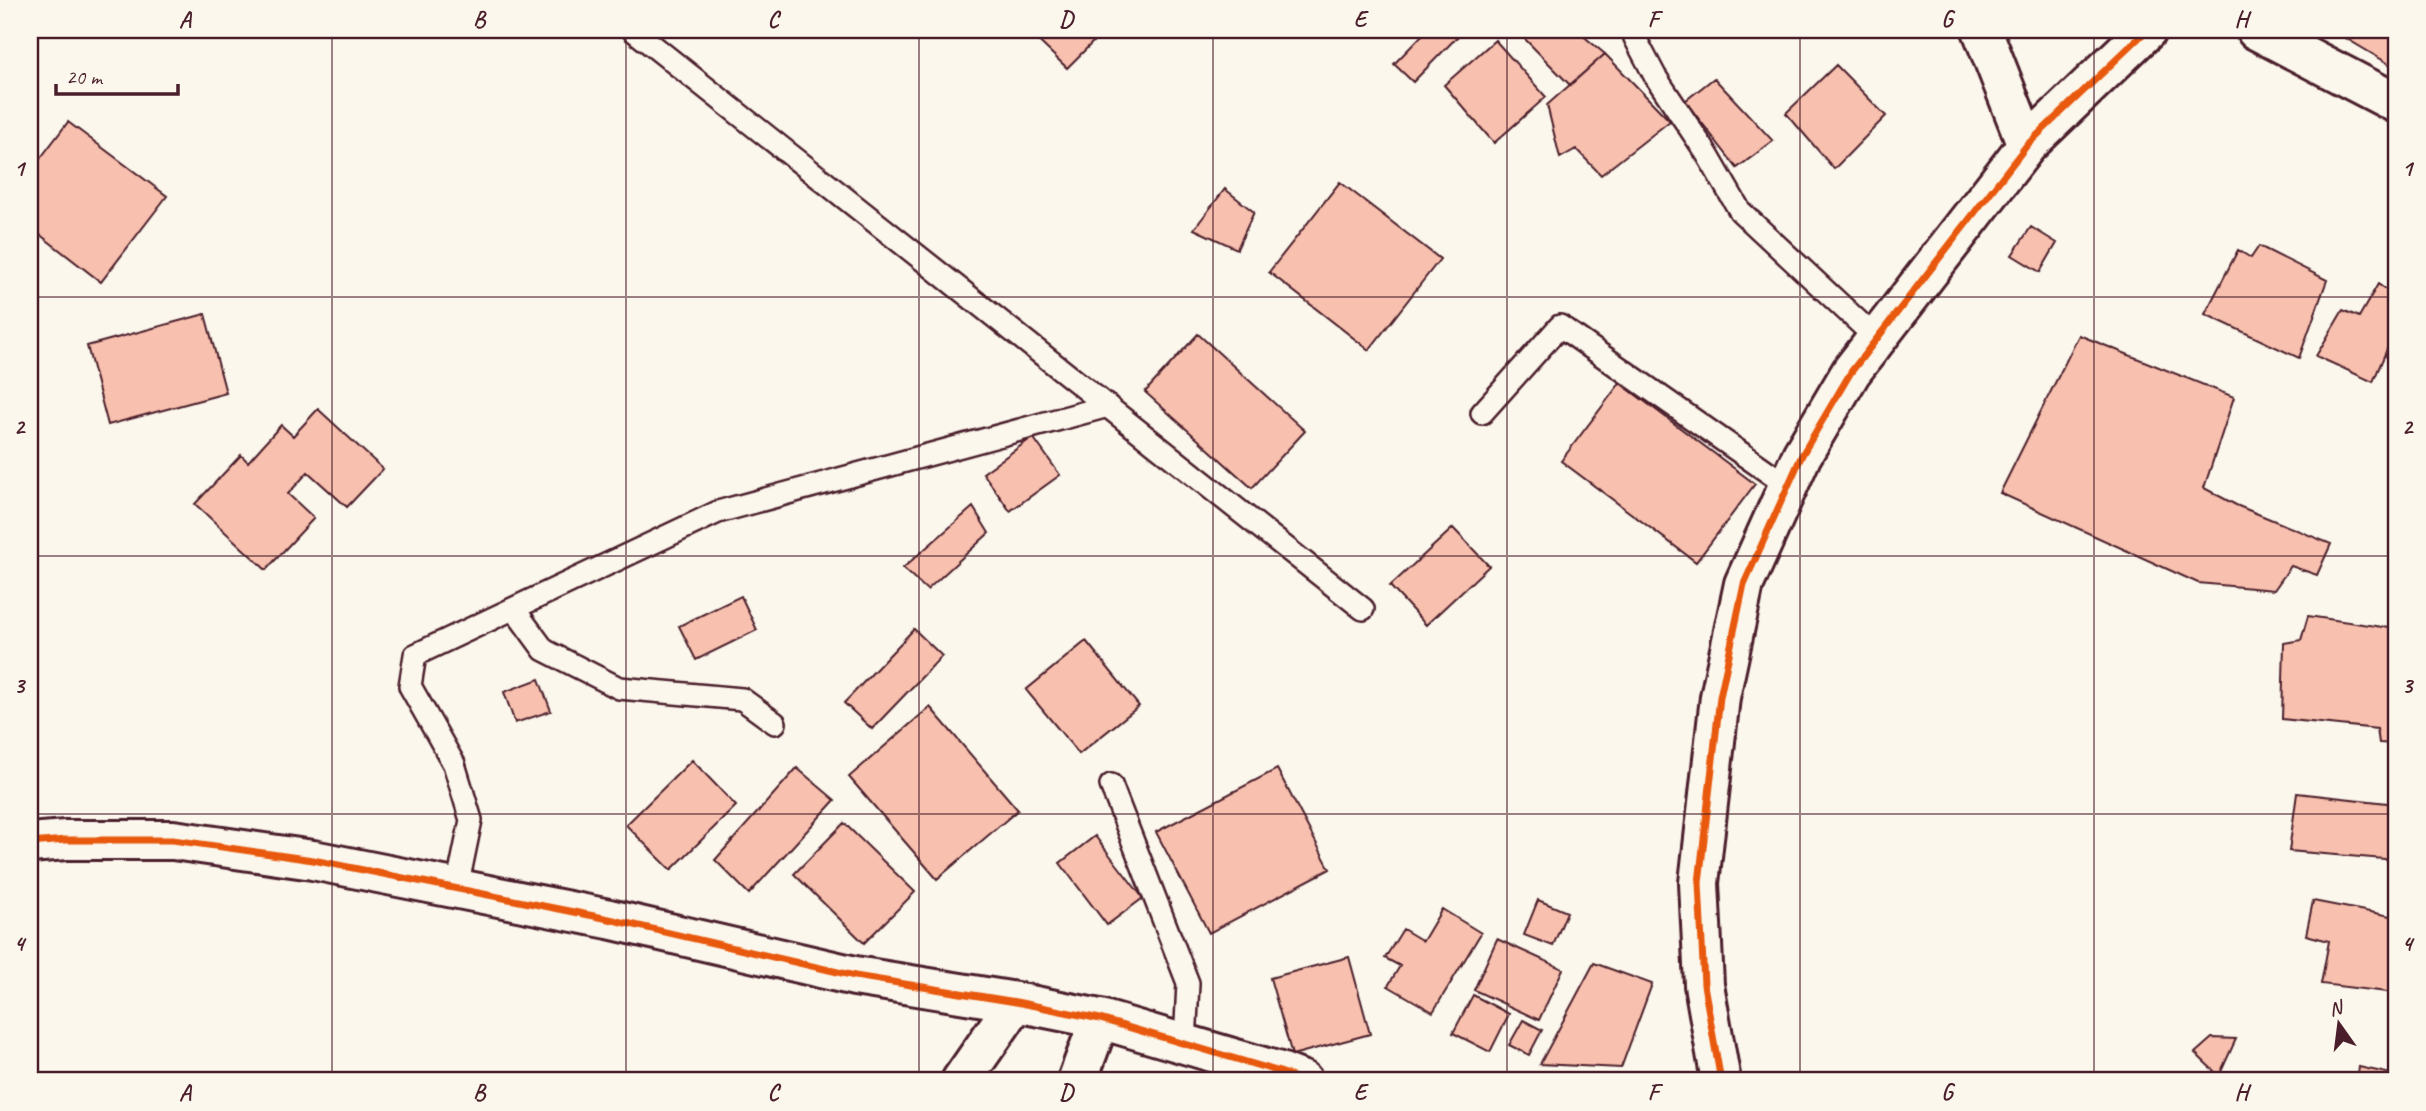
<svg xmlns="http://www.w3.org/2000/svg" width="2426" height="1111" font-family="Caveat,sans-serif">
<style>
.building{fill:#f8c0ae;stroke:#4a1f2b;stroke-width:2}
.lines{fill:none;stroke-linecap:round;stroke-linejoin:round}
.service-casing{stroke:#4a1f2b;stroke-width:26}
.minor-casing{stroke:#4a1f2b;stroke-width:44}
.tertiary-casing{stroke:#4a1f2b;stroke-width:44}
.service{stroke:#fbf7ec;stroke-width:21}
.minor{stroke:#fbf7ec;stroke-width:38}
.tertiary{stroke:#fbf7ec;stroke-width:38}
.cycleway-casing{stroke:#fbf7ec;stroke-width:11}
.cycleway{stroke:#e8590c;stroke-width:7}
.grid{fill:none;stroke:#4a1f2b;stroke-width:2;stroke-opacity:0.55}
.neatline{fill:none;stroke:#4a1f2b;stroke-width:2.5}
.grid-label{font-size:23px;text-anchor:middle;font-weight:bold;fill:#4a1f2b}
</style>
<rect width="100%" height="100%" fill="#fbf7ec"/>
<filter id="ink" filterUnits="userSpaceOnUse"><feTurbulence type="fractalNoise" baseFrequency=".0143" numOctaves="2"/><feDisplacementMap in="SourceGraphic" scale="14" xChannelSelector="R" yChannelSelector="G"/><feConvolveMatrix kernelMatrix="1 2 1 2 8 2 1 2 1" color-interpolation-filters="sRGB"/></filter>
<g filter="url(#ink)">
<path class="building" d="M1027 30H1105L1067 68Z
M1427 30H1464L1413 82 1394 64Z
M1520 30H1586L1581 34 1605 54 1570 85 1518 32Z
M2332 30H2396V68Z
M1495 40 1546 97 1494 143 1444 85Z
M1605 54 1670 121 1601 175 1576 149 1560 158 1547 105Z
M1836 65 1886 116 1834 169 1786 113Z
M1714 78 1773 141 1737 168 1685 101Z
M68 122 167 196 101 282 30 227V172Z
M1340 182 1440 259 1369 350 1269 272Z
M1225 189 1254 212 1237 249 1194 229Z
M2031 227 2057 243 2040 272 2012 255Z
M2259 246 2327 280 2299 358 2205 314 2238 250 2251 258Z
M2378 284 2396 297V328L2373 382 2316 356 2343 310 2359 317Z
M205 314 226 393 108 425 87 346Z
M1198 334 1305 431 1252 488 1145 392Z
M2079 335 2234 397 2204 488 2236 505 2331 544 2317 575 2291 566 2274 590 2198 583 2000 493Z
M1620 383 1755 484 1696 562 1561 461Z
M318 409 383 469 347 507 308 472 288 494 314 518 266 570 195 504 241 455 248 462 281 425 293 436Z
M1033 437 1060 475 1010 511 983 473Z
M973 507 989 533 927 590 903 568Z
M1453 528 1489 566 1426 625 1390 586Z
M741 596 757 630 696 660 679 626Z
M2308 616 2396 629V744L2379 743 2377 729 2282 719 2284 643 2301 640Z
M914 629 942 656 872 729 844 703Z
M1086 641 1139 706 1079 754 1026 690Z
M539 679 551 711 515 723 504 692Z
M930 707 1018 810 937 879 849 777Z
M692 760 736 806 671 870 626 825Z
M797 768 835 800 749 894 715 860Z
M1277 769 1330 869 1209 933 1156 832Z
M2297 793 2396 804V860L2289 851Z
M844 823 915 892 864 943 794 874Z
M1095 836 1143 898 1107 925 1060 863Z
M1538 900 1567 912 1553 946 1524 935Z
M2313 901 2396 917V993L2321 984 2329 941 2306 935Z
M1442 909 1481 933 1433 1012 1388 986 1400 966 1385 958 1403 929 1423 941Z
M1497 939 1563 969 1539 1020 1474 990Z
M1349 957 1370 1034 1292 1055 1270 978Z
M1594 963 1652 984 1621 1068 1540 1064Z
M1473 995 1509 1014 1490 1052 1453 1033Z
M1523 1020 1542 1030 1529 1055 1509 1045Z
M2212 1038 2236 1039 2219 1076 2195 1053Z
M2359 1067 2396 1075V1081H2357Z"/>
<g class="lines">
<g class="service-casing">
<path id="service" d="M633 30 1363 609
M1642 30 1635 38 1655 76 1707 154 1740 211 1877 339
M1482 413 1560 326 1788 486
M514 609 544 650 619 688 742 699 775 723
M1111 785 1188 983 1185 1044
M457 888 471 820 454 764 410 686 415 655 718 512 1108 406"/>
</g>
<g class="minor-casing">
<path id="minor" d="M1982 30 2027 145
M2256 30 2396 103
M30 843 66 840H173L313 860 609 919 855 976 1016 1002 1100 1019 1280 1072 1303 1081
M961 1081 1016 1002
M1077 1081 1100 1019"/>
</g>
<g class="tertiary-casing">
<path id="tertiary" d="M1721 1081 1704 985 1699 883 1720 697 1744 584 1802 455 1851 372 2027 145 2147 30"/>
</g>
<use href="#service" class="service"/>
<use href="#minor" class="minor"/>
<use href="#tertiary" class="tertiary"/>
<g class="cycleway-casing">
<path id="cycleway" d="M30 843 66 840H173L313 860 609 919 855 976 1016 1002 1100 1019 1280 1072 1303 1081
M1721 1081 1704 985 1699 883 1720 697 1744 584 1802 455 1851 372 2027 145 2147 30"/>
</g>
<use href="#cycleway" class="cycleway"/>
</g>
</g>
<path class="grid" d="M332 30V1081M626 30V1081M919 30V1081M1213 30V1081M1507 30V1081M1800 30V1081M2094 30V1081M30 297H2396M30 556H2396M30 814H2396"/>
<rect width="2426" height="1111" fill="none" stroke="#fbf7ec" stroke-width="77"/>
<g transform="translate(2339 1024) rotate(346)" stroke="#fbf7ec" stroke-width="5" paint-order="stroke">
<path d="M0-5L12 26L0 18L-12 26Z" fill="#4a1f2b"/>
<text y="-10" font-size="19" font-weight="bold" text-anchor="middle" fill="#4a1f2b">N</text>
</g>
<path d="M56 84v10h122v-10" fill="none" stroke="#4a1f2b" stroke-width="3.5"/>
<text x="66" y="84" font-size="21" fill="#4a1f2b" stroke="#fbf7ec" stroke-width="5" paint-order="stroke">20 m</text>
<rect x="38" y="38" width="2350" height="1034" class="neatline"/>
<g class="grid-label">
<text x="185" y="27">A</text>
<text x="479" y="27">B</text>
<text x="773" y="27">C</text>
<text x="1066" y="27">D</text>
<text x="1360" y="27">E</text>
<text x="1653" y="27">F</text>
<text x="1947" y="27">G</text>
<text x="2241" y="27">H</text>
<text x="19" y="176">1</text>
<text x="2407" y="176">1</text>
<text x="19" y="434">2</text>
<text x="2407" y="434">2</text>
<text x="19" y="693">3</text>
<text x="2407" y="693">3</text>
<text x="19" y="951">4</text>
<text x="2407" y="951">4</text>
<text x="185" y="1100">A</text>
<text x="479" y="1100">B</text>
<text x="773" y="1100">C</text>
<text x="1066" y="1100">D</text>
<text x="1360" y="1100">E</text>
<text x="1653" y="1100">F</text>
<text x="1947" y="1100">G</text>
<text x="2241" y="1100">H</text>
</g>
</svg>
